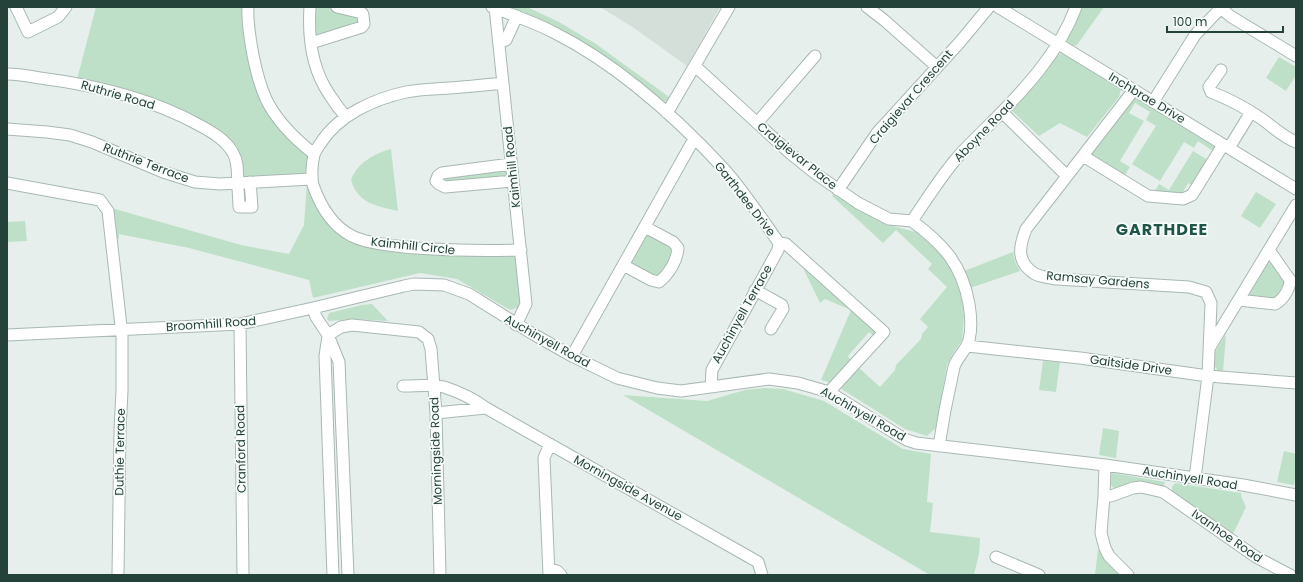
<svg xmlns="http://www.w3.org/2000/svg" width="1303" height="582" font-family="Poppins,sans-serif">
<style>
.built{fill:#d4dfda}
.green{fill:#bfe0c8}
.lines{fill:none;stroke-linecap:round;stroke-linejoin:round}
.minor-casing{stroke:#a8b8b2;stroke-width:13}
.minor{stroke:#fff;stroke-width:11}
.labels{text-anchor:middle;stroke-width:3.5;stroke-linejoin:round;paint-order:stroke}
.street-label{font-size:12px;fill:#24423a;stroke:#f7fbf9}
.district-label{font-size:16px;font-weight:bold;letter-spacing:1px;fill:#1f5548;stroke:#f7fbf9}
</style>
<rect width="100%" height="100%" fill="#e6efeb"/>
<path class="built" d="M600 7H720L687 66 634 28Z"/>
<path class="green" d="M96 7H248L266 99 314 154 311 179 238 183 234 155 190 120 76 83Z
M316 7H330L358 14 360 23 316 36 315 26Z
M510 7H527L559 22 596 44 669 97 667 101 662 102 556 27Z
M1079 7H1104L1077 45 1073 46 1067 43 1066 38Z
M1063 53 1121 90 1119 97 1087 137 1060 123 1039 136 1011 110 1055 55Z
M1279 57 1296 67V75L1286 91 1266 78Z
M1135 98 1218 149 1195 187 1188 183 1180 197 1153 194 1159 184 1169 190 1193 151 1208 160 1213 151 1198 141 1194 148 1184 142 1160 181 1132 164 1156 126 1146 120 1150 112 1135 103 1129 113 1144 121 1120 161 1130 167 1123 178 1089 153 1132 99Z
M391 149 398 211C377 206 358 204 351 180 357 163 375 153 391 149Z
M506 167 507 178 442 182 441 179Z
M307 183 323 216 347 237 517 254 523 302 520 307 510 310 457 279 420 273 313 298 309 280 189 248 119 234V239L111 237 106 207 115 209 241 245 289 254 304 225Z
M1256 192 1276 204 1260 228 1241 216Z
M835 193 867 214 896 227 916 232 942 254 953 272 961 291 964 316 962 340 953 354 947 365 936 428 927 436 905 429 843 390 841 387 858 367 880 387 895 370 896 365 921 339 922 334 928 327 920 319 947 287 928 269 932 264 896 230 883 243 832 196Z
M25 221 27 241 7 242V222Z
M648 232 670 243 675 252 664 274 655 278 630 266Z
M1013 252 1015 262 1020 271 970 288 964 271Z
M1268 262 1274 263C1287 282 1289 279 1277 299H1252L1249 295Z
M803 268 809 269 876 331 875 337 869 332 848 356 850 359V364L832 383 821 380 851 310 825 299 820 303Z
M372 304 388 321 353 319 329 321 327 319 329 313 362 305Z
M1226 335 1223 372 1218 371 1215 367V352L1224 337Z
M1043 361 1060 362 1056 392 1039 390Z
M764 388 783 389 824 401 903 449 931 454 927 502 933 503 930 532 980 538 979 554 974 575H930L623 395 707 401 745 390Z
M1103 428 1119 431 1116 458 1099 455Z
M1284 451 1296 454V472L1294 485 1277 482Z
M1112 473 1165 482 1164 485 1160 487 1119 490C1110 487 1106 481 1112 473Z
M1175 483 1241 493V496L1246 507 1232 536 1172 493V487Z
M1098 550 1102 551 1123 575H1095Z"/>
<g class="lines">
<g class="minor-casing">
<path id="minor" d="M16 7 28 32 58 17 66 7
M248 7C247 23 250 39 253 55 256 70 260 86 266 99 277 122 295 139 314 154
M310 7C308 37 312 69 329 94 334 102 340 110 346 117
M492 7C512 15 534 22 553 32 617 64 677 118 725 170 745 193 762 219 779 243L786 244 884 332 829 392
M495 7 526 304 516 325
M867 7 884 20 937 67
M998 7 1296 189
M1220 7 1230 16 1296 56
M499 42 506 40 517 16
M311 43 362 27 364 24 363 15 362 13 337 7
M695 66 791 154 816 174 858 203 889 219 912 221
M1221 70 1209 87 1211 92C1229 99 1246 108 1262 119 1273 127 1283 137 1296 142
M7 74C18 74 29 76 40 78 95 85 150 98 199 125 212 132 226 140 233 153 239 163 237 176 238 186 238 193 239 200 239 207H252L250 182
M503 83C485 85 467 87 449 88 435 89 420 89 406 92 374 99 338 115 320 144 318 147 315 151 314 155 312 163 311 176 313 185 320 205 332 226 352 236 363 242 376 243 388 245 432 251 476 251 521 250
M1133 91 1026 229C1019 247 1016 262 1035 274 1041 277 1050 278 1057 279L1189 287 1206 292 1211 303 1208 376 1195 478
M1153 102 1195 35 1216 13 1222 9
M1002 112 1067 176
M667 113 729 7
M757 123 815 56
M7 129 47 132 70 135 92 142 163 172 195 182 220 184 311 179
M1229 148 1251 112
M1083 156 1148 196 1183 199 1192 195 1223 145
M511 164 442 173 438 176 436 181 439 184 445 187 513 181
M7 183 100 200 108 211 122 335V391L120 430 118 575
M838 190 877 133 960 42 989 7
M912 221C926 200 940 178 956 159 966 147 979 135 990 124 1024 90 1059 53 1076 7
M912 221C943 244 962 264 969 304 971 316 972 328 969 340 966 351 957 357 954 367L945 410 939 446
M623 265 651 280 659 282C669 274 677 261 678 248L673 242 645 227
M755 290 782 305 783 309 771 329
M1239 300 1275 304C1283 300 1290 289 1290 280L1269 250
M313 308 316 317 328 335 341 327 352 325 419 332 428 339 431 349 436 413 440 575
M240 324 243 575
M7 335 240 324 313 308 404 286 414 284 444 285 469 294 533 334 572 356 617 378 657 388 681 391 769 379 798 383 829 392 898 435 907 440 916 443 1105 465 1243 485 1296 495
M328 335 339 362 348 575
M328 336 325 356 333 575
M967 346 1080 358 1208 376 1296 383
M1210 347 1296 205
M572 356 694 139
M403 386C416 386 431 384 444 387 459 392 474 399 486 408L758 562 762 575
M711 387 712 370 778 250 779 243
M436 413 486 408
M1105 465 1104 496 1101 533 1105 548 1109 556 1128 575
M1104 496H1111L1133 488 1141 487 1163 492 1256 557 1290 575
M996 557 1039 575
M549 569 557 571 561 575
M549 575 544 458 550 444"/>
</g>
<use href="#minor" class="minor"/>
</g>
<g class="labels">
<g class="street-label">
<text transform="translate(118 95) rotate(16)" y="4">Ruthrie Road</text>
<text transform="translate(911 97) rotate(-49)" y="4">Craigievar Crescent</text>
<text transform="translate(1147 98) rotate(31)" y="4">Inchbrae Drive</text>
<text transform="translate(984 131) rotate(-46)" y="4">Aboyne Road</text>
<text transform="translate(797 156) rotate(39)" y="4">Craigievar Place</text>
<text transform="translate(146 163) rotate(21)" y="4">Ruthrie Terrace</text>
<text transform="translate(512 167) rotate(-96)" y="4">Kaimhill Road</text>
<text transform="translate(745 199) rotate(52)" y="4">Garthdee Drive</text>
<text transform="translate(413 246) rotate(6)" y="4">Kaimhill Circle</text>
<text transform="translate(1098 280) rotate(5)" y="4">Ramsay Gardens</text>
<text transform="translate(742 314) rotate(-61)" y="4">Auchinyell Terrace</text>
<text transform="translate(211 324) rotate(-4)" y="4">Broomhill Road</text>
<text transform="translate(547 341) rotate(29)" y="4">Auchinyell Road</text>
<text transform="translate(1131 365) rotate(8)" y="4">Gaitside Drive</text>
<text transform="translate(863 414) rotate(30)" y="4">Auchinyell Road</text>
<text transform="translate(241 449) rotate(-91)" y="4">Cranford Road</text>
<text transform="translate(436 451) rotate(-92)" y="4">Morningside Road</text>
<text transform="translate(120 452) rotate(-89)" y="4">Duthie Terrace</text>
<text transform="translate(1190 478) rotate(9)" y="4">Auchinyell Road</text>
<text transform="translate(628 488) rotate(29)" y="4">Morningside Avenue</text>
<text transform="translate(1227 536) rotate(35)" y="4">Ivanhoe Road</text>
</g>
<g class="district-label">
<text x="1162" y="235">GARTHDEE</text>
</g>
</g>
<rect width="1303" height="582" fill="none" stroke="#24423a" stroke-width="16"/>
<path d="M1167 26v6h116v-6" fill="none" stroke="#24423a" stroke-width="2"/>
<text x="1173" y="26" font-size="12" fill="#24423a" stroke="#f7fbf9" stroke-width="3" paint-order="stroke">100 m</text>
</svg>
